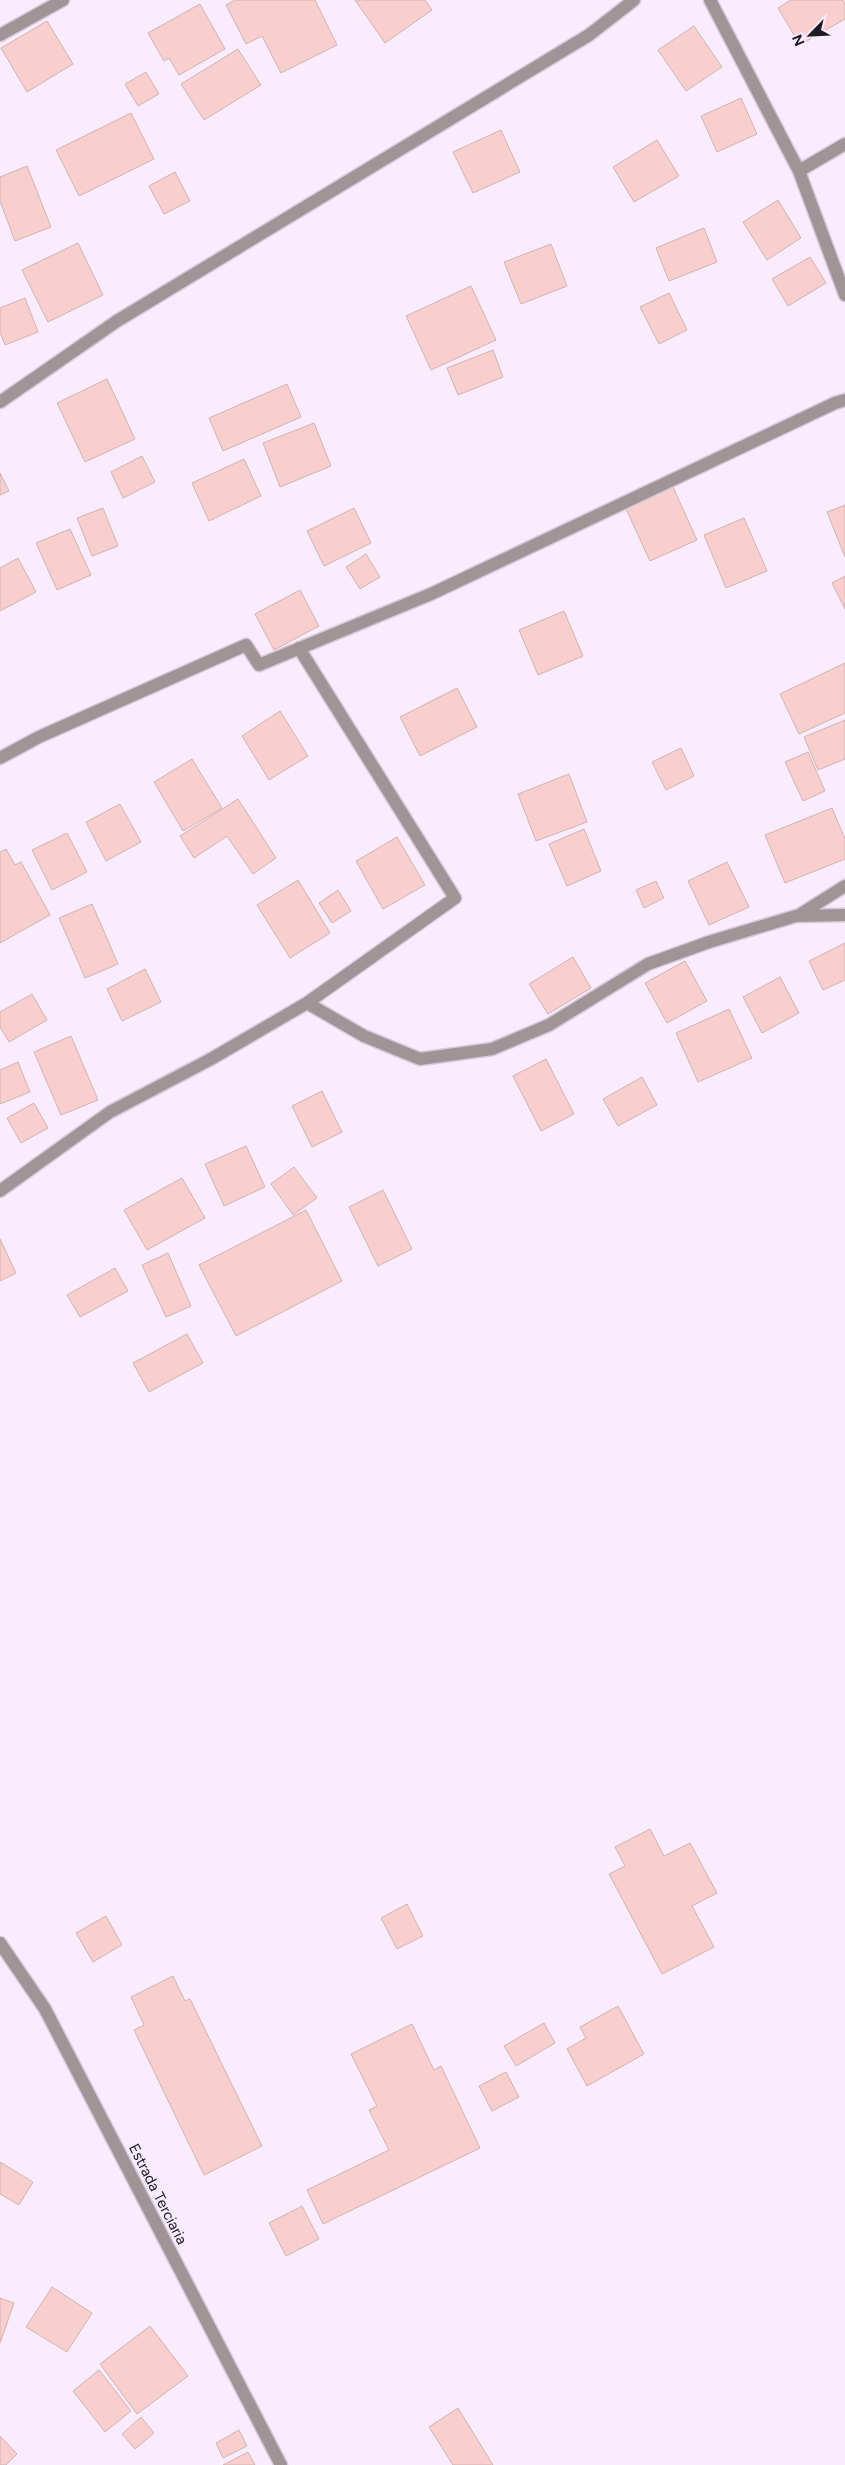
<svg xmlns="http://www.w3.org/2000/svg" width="845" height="2465" font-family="Figtree,sans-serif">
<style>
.building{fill:#f8cfcd;stroke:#d0b3b1}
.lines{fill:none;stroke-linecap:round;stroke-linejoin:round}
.minor-casing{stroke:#d5cadb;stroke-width:15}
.minor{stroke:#a19496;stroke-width:12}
.labels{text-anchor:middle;stroke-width:4;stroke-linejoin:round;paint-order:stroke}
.street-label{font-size:15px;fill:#1f1a22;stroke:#f8ecfe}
</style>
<rect width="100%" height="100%" fill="#f8ecfe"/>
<path class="building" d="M235 0H315L337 45 281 73 262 36 246 44 226 5Z
M355 0H425L432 10 385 43Z
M791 0H843L845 4V19L800 45 778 8Z
M200 4 225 49 179 75 169 58 164 61 148 33Z
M47 21 73 64 27 92 1 48Z
M694 26 722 67 686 91 658 50Z
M238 49 261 85 204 120 181 84Z
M146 72 159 94 138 106 125 84Z
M741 98 757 134 717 152 701 116Z
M131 113 154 159 79 196 56 150Z
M501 130 520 172 473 193 453 152Z
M657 140 679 176 634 202 613 167Z
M27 166 51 227 15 241 0 201V177Z
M175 172 190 201 164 214 149 186Z
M778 200 801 238 767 260 743 222Z
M704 228 717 262 669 281 656 248Z
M78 243 103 295 48 322 22 270Z
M551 244 567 286 521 304 504 262Z
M810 257 826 283 788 306 772 279Z
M471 286 496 340 431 370 406 316Z
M669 293 687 330 659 344 640 307Z
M25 298 38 332 5 345 0 332V308Z
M493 350 503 377 458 395 447 368Z
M107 379 135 439 85 462 57 403Z
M287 384 301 417 223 451 209 418Z
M314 423 331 466 280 487 263 443Z
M142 456 155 482 123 498 111 472Z
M244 459 261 496 209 521 192 483Z
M0 473 9 491 0 495Z
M673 487 697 540 650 561 626 509Z
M845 505V557L827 512Z
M103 508 118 546 92 556 77 518Z
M354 508 371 543 324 566 307 531Z
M744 518 767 571 726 588 704 535Z
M70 529 91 575 57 590 36 543Z
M366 554 380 577 360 589 346 567Z
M18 558 36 592 0 611V568Z
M845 576V609L832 583Z
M300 590 319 626 274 650 255 614Z
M564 611 583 656 538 675 519 630Z
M845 663V713L799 734 780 694Z
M457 688 477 727 420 756 400 717Z
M280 711 308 756 269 780 242 736Z
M845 720V759L818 770 804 737Z
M681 748 694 776 666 790 652 762Z
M808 752 825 791 803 801 785 762Z
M192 759 222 808 183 831 154 782Z
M569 774 587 822 536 841 518 794Z
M238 799 276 858 253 874 227 836 194 858 180 836Z
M120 804 141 842 106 861 86 822Z
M832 808 845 839V859L785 883 765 835Z
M584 829 601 871 567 886 549 844Z
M67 833 87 872 52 890 32 850Z
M397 837 425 885 383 909 356 861Z
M6 849 15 865 21 862 50 915 0 943V852Z
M727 862 749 907 709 925 688 881Z
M298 880 330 933 290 958 257 905Z
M656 881 664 898 644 908 636 890Z
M338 890 351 911 332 923 319 903Z
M92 904 118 964 85 978 59 918Z
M845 943V980L823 990 809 961Z
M573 957 591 988 548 1014 529 984Z
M685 961 707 1001 667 1023 645 983Z
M145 969 161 1002 122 1021 107 989Z
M780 977 799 1013 762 1033 743 997Z
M32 994 47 1020 9 1042 0 1027V1012Z
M729 1009 752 1058 698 1082 676 1033Z
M71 1036 98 1100 61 1115 34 1052Z
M546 1059 574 1114 541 1131 513 1076Z
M18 1062 30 1092 0 1104V1070Z
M642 1077 657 1105 618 1126 603 1099Z
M322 1091 342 1132 312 1147 292 1106Z
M34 1103 48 1128 21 1143 7 1118Z
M246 1146 265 1187 224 1206 205 1164Z
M294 1167 317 1198 293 1215 271 1184Z
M182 1178 205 1218 147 1250 124 1210Z
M383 1190 412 1249 378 1266 349 1207Z
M306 1210 342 1281 236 1336 199 1265Z
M0 1239 16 1273 0 1281Z
M168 1253 191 1306 166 1317 142 1265Z
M115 1268 128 1291 80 1317 67 1295Z
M187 1334 203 1363 149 1392 133 1363Z
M650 1829 664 1856 690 1843 717 1893 692 1906 714 1947 662 1974 609 1874 625 1866 615 1847Z
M407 1904 423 1936 397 1949 381 1918Z
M106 1916 122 1945 93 1962 76 1933Z
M173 1976 185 2001 190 1999 262 2146 204 2175 134 2030 144 2025 131 1997Z
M618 2006 644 2054 587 2086 567 2049 586 2038 580 2027Z
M544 2023 555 2043 516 2066 504 2046Z
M412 2024 434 2070 441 2066 480 2148 323 2224 307 2190 389 2150 369 2110 377 2106 351 2054Z
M506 2072 519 2097 492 2111 479 2086Z
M0 2162 33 2182 19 2205 0 2194Z
M302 2206 319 2239 286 2256 269 2223Z
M52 2287 92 2313 67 2352 26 2327Z
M0 2298 14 2303 0 2343Z
M150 2326 188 2376 137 2414 100 2364Z
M99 2370 131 2411 105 2432 73 2391Z
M458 2408 493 2465H453L429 2427Z
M141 2417 154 2433 135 2449 122 2434Z
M239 2430 247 2446 223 2458 216 2443Z
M0 2436 17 2454 6 2465H0Z
M248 2452 255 2465H223Z"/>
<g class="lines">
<g class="minor-casing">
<path id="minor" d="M710 0 799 171 845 295
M0 35 63 0
M799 171 845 144
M0 402 117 321 589 35 634 0
M0 758 39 737 246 645 259 665 431 594 835 403 845 400
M799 915 845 886
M307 1003 364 1036 420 1059 492 1049 549 1025 648 964 709 942 796 916 845 915
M0 1191 110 1112 211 1059 307 1003 455 898 299 648
M0 1943 45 2009 281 2465"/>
</g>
<use href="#minor" class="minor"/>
</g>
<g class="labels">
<g class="street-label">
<text transform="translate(158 2194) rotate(63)" y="5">Estrada Terciaria</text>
</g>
</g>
<g transform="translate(810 35) rotate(246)" stroke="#f8ecfe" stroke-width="4" paint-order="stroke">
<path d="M0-4L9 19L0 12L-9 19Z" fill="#1f1a22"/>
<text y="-8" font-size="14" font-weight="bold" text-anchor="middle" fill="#1f1a22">N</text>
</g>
</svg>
